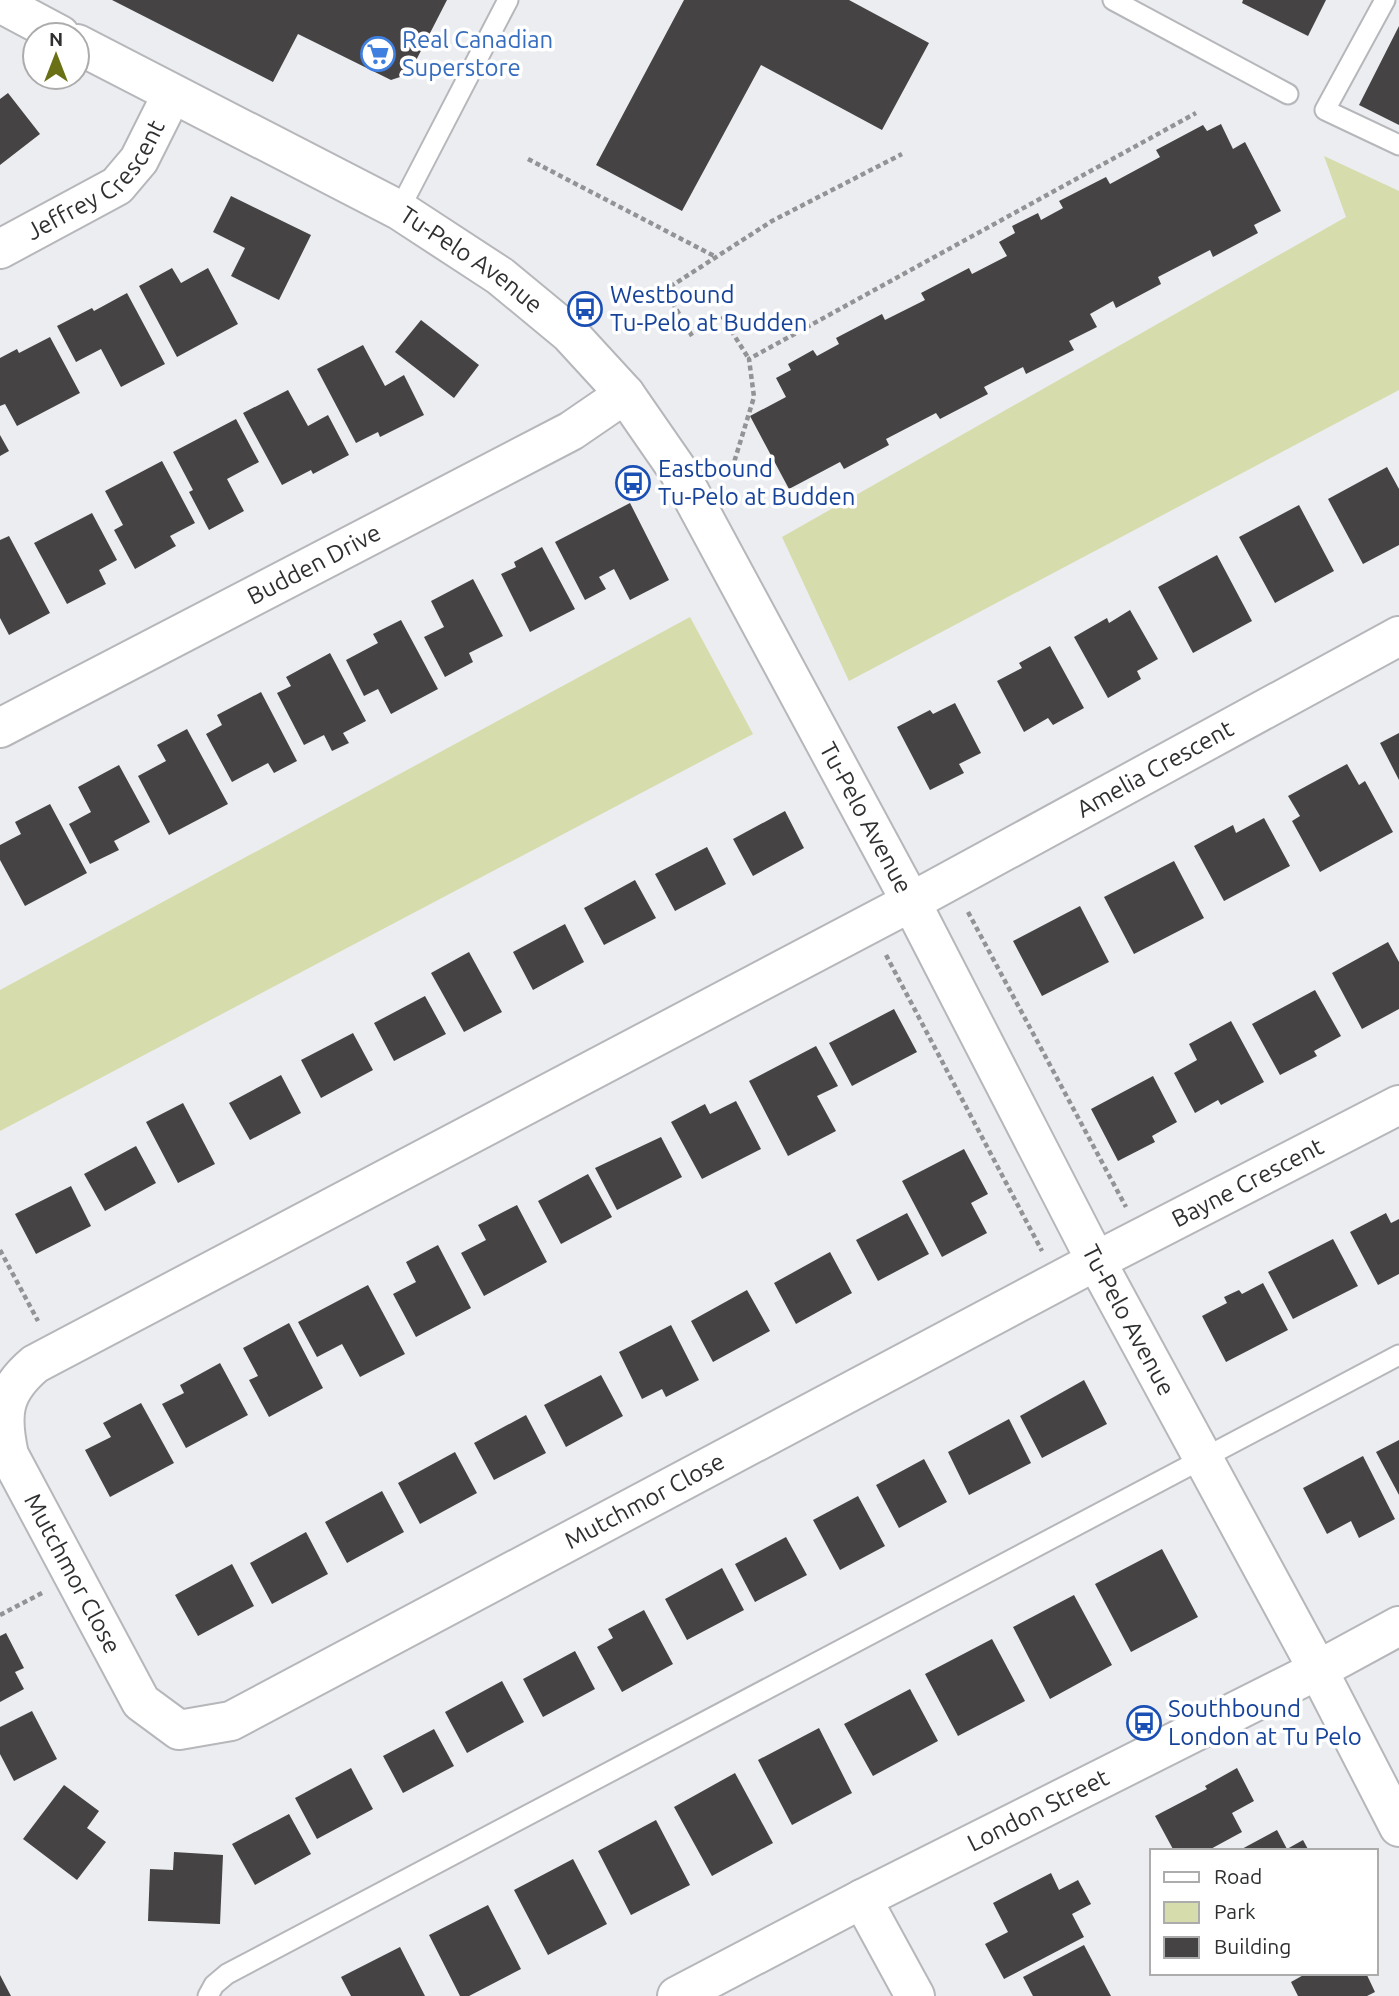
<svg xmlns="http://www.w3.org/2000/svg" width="1399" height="1996" font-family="Ubuntu,sans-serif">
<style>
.green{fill:#d6dcab}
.building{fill:#464344}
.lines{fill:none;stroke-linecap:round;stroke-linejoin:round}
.service-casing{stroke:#b6b7ba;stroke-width:23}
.minor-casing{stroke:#b6b7ba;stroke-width:42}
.tertiary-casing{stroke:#b6b7ba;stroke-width:42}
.path{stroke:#929395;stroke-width:4.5;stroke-dasharray:5 3.5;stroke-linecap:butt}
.service{stroke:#fff;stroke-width:19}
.minor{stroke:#fff;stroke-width:38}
.tertiary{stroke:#fff;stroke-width:38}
.labels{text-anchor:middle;stroke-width:7;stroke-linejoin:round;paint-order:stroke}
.shop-label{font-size:24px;fill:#366cbe;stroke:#fff;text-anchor:start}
.street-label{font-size:24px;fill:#2f3031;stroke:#fff}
.transit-label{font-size:24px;fill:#164399;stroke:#fff;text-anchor:start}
</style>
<rect width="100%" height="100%" fill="#ebedf0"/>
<path class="green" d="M1324 156 1399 191V390L849 681 782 537 1346 217Z
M690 617 753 734 0 1131V990Z"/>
<path class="building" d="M112 0H447L409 74 391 80 298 34 273 82Z
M684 0H849L929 43 882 130 761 65 682 211 596 165Z
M1243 0H1326L1308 36 1242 3Z
M1399 26V125L1359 105Z
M8 93 40 134 0 165V99Z
M1221 124 1233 149 1245 142 1281 211 1254 225 1258 233 1213 257 1210 250 1158 277 1161 284 1116 308 1113 301 1090 314 1097 327 1069 341 1074 350 1026 374 1023 367 984 387 988 394 940 419 936 413 886 439 889 445 844 469 840 462 789 489 750 416 786 397 776 378 791 370 788 364 813 350 817 356 839 344 836 338 882 314 885 320 925 300 921 293 969 268 972 274 1007 256 999 242 1015 233 1012 226 1038 213 1041 220 1063 208 1059 201 1106 177 1110 184 1160 157 1156 150 1203 125 1207 131Z
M231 196 311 235 279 300 231 276 245 248 213 232Z
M172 268 181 283 208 268 238 324 177 357 139 286Z
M127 293 165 364 121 387 101 349 76 362 57 326 92 308 94 311Z
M421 320 479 365 454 398 395 352Z
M50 337 80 393 17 426 5 404 0 406V358L17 349 19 353Z
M363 345 385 386 404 375 424 415 380 437 378 432 356 443 317 369Z
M288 390 308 426 328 415 349 455 313 474 311 470 282 485 243 413Z
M236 419 259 462 227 479 244 511 209 530 189 492 193 490 173 452Z
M0 435 9 451 0 456Z
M162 461 195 523 170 536 176 546 135 569 114 530 123 525 105 491Z
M1387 467 1399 489V545L1363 564 1328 499Z
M630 503 669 580 630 600 614 569 599 577 606 589 585 600 555 542Z
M1299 505 1334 571 1275 603 1239 537Z
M92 513 117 560 99 570 106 584 67 604 34 543Z
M9 536 50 613 9 635 0 618V540Z
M542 547 575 609 530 632 501 574 516 567 514 562Z
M1217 555 1252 621 1193 653 1158 587Z
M473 579 503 636 469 653 473 662 445 677 424 637 444 627 431 601Z
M1130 610 1158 659 1137 671 1141 679 1108 698 1074 637 1107 618 1109 623Z
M401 620 438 689 391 714 378 689 364 696 346 660 378 643 373 634Z
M1050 646 1084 708 1053 725 1048 718 1024 732 997 681 1022 668 1019 663Z
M330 653 366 721 343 733 349 743 332 751 324 735 304 745 277 693 291 686 286 677Z
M261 692 297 761 274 773 268 763 232 782 206 734 222 725 217 715Z
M955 703 981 753 959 764 964 773 930 790 897 727 930 710 933 714Z
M187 729 228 804 169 835 138 776 166 761 157 745Z
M1399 733V780L1380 743Z
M1347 764 1359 785 1365 781 1393 832 1320 872 1292 821 1300 816 1288 796Z
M119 765 150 822 114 841 119 850 90 864 69 824 91 812 78 787Z
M50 804 87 873 25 906 0 860V845L21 834 15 822Z
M785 811 804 848 753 876 733 839Z
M1264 818 1290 866 1224 901 1194 846 1233 825 1236 833Z
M707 847 726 884 675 911 655 874Z
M1174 861 1204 918 1134 954 1104 897Z
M635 880 656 918 604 945 584 908Z
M1080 906 1109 962 1042 996 1013 941Z
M565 924 584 962 533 990 513 952Z
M1388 942 1399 962V1009L1362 1029 1332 973Z
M469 952 502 1012 464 1032 431 973Z
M1315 990 1341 1036 1314 1051 1317 1056 1280 1075 1252 1024Z
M425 996 446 1034 394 1061 374 1023Z
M894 1009 917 1052 852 1086 829 1043Z
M1231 1021 1264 1082 1221 1105 1218 1100 1195 1113 1174 1073 1197 1060 1189 1044Z
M353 1033 373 1070 321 1098 301 1060Z
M816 1046 838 1086 817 1096 836 1131 788 1156 749 1081Z
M281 1075 301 1113 250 1140 229 1103Z
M1153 1076 1177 1122 1152 1136 1155 1142 1118 1161 1091 1109Z
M736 1101 761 1149 702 1179 671 1122 705 1104 710 1114Z
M183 1103 215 1164 178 1183 146 1122Z
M661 1137 682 1177 617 1210 595 1168Z
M136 1146 156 1183 105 1211 84 1174Z
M964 1149 988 1194 971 1203 987 1233 942 1257 902 1181Z
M588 1174 612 1217 561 1244 538 1201Z
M71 1186 91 1226 36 1254 15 1214Z
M517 1205 547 1262 484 1296 461 1253 486 1240 478 1225Z
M907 1213 929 1254 878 1281 856 1240Z
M1386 1213 1391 1223 1399 1219V1274L1378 1285 1350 1232Z
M1333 1239 1358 1286 1293 1319 1268 1272Z
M438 1245 471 1308 416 1337 393 1294 416 1282 406 1262Z
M830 1252 852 1293 796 1324 774 1283Z
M1263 1283 1288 1330 1226 1362 1202 1316 1227 1303 1224 1297 1239 1290 1242 1294Z
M368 1285 405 1354 360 1377 342 1344 317 1357 298 1322Z
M747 1290 770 1331 713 1362 691 1321Z
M289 1323 323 1388 269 1417 249 1380 258 1376 243 1348Z
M671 1325 699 1380 666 1397 662 1389 642 1399 619 1352Z
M220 1363 248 1415 186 1448 162 1404 184 1393 180 1385Z
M601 1375 623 1416 566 1447 544 1405Z
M1084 1380 1107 1424 1042 1458 1020 1416Z
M141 1403 174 1463 110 1497 85 1450 111 1437 103 1423Z
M526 1415 546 1453 494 1480 474 1443Z
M1009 1419 1031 1463 969 1495 948 1452Z
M1399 1440V1495L1376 1452Z
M455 1452 477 1493 420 1524 398 1483Z
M1363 1456 1395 1519 1359 1538 1351 1521 1327 1534 1303 1488Z
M924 1459 947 1502 899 1528 876 1485Z
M382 1491 404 1532 347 1563 325 1522Z
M858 1496 885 1546 840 1570 813 1520Z
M306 1532 328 1574 272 1604 250 1563Z
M786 1537 807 1575 755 1602 735 1564Z
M1162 1549 1198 1617 1131 1652 1095 1584Z
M232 1564 254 1606 198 1636 175 1595Z
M722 1568 744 1610 687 1640 665 1599Z
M1074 1595 1112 1665 1050 1699 1013 1627Z
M644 1610 673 1664 622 1692 597 1647 613 1638 608 1629Z
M6 1633 24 1668 15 1672 24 1689 0 1702V1636Z
M992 1639 1025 1701 958 1736 925 1674Z
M575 1651 595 1689 543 1717 523 1679Z
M502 1681 524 1722 467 1753 445 1712Z
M910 1689 938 1741 873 1776 844 1724Z
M32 1711 57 1759 14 1781 0 1754V1727Z
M819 1728 852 1793 792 1825 758 1760Z
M434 1729 454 1766 403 1793 383 1756Z
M351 1768 373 1809 317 1839 295 1798Z
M1237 1768 1254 1801 1232 1813 1242 1832 1207 1851H1174L1155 1816 1207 1789 1205 1786Z
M735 1773 773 1843 712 1876 674 1807Z
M64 1785 99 1811 87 1828 106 1842 77 1880 23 1839Z
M289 1814 311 1854 255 1885 232 1844Z
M656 1820 690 1885 631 1915 598 1851Z
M1277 1830 1287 1849 1303 1840 1309 1851H1238Z
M174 1852 223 1855 220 1924 148 1921 150 1869 173 1870Z
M573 1859 607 1924 548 1955 514 1890Z
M1051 1873 1059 1890 1078 1880 1091 1904 1072 1914 1084 1937 1004 1979 985 1944 1008 1932 993 1903Z
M488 1905 521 1969 469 1996H460L429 1935Z
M1084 1945 1111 1996H1033L1023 1977Z
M400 1947 425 1996H351L341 1977Z
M1307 1973H1366L1375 1992 1367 1996H1298L1291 1982Z
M0 1975 11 1996H0Z"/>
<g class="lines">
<g class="service-casing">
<path id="service" d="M1113 0 1288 94
M1385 0 1325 110 1399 145
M399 210 508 0
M208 1996 214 1985 227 1974 1399 1355"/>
</g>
<g class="minor-casing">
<g id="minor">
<path id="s1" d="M0 249 117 186 139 160 172 94"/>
<path id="s2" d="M1399 636 911 902 35 1364C2 1392 0 1414 9 1455L141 1702 179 1730 231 1721 1096 1261 1399 1105"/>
<path id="s3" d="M0 728 571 431 625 394"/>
<path d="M862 1899 915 1996"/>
</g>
</g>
<g class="tertiary-casing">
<g id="tertiary">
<path d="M0 3 60 35"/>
<path id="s4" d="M77 44 399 210 500 276 569 333 625 394 679 472 911 902 1096 1261 1318 1670 1399 1827"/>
<path id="s5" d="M677 1996 862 1899 1318 1670 1399 1626"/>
</g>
</g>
<path class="path" d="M528 159 716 257
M722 316 749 359
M692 336 665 290 772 221 902 154
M732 469 754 397 749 359 1196 113
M968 912 1126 1207
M886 955 1042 1251
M0 1250 38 1321
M0 1615 42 1593"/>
<use href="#service" class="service"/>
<use href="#minor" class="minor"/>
<use href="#tertiary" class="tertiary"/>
</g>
<defs>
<g id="supermarket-ring" transform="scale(1.75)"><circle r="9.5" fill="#fff" stroke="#3f7fe0" stroke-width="1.5"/><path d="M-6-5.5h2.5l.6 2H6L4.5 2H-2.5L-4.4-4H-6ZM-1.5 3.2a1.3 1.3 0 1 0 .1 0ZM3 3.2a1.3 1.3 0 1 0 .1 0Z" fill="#3f7fe0"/></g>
<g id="bus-ring" transform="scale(1.75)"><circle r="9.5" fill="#fff" stroke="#1a4fb4" stroke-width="1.5"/><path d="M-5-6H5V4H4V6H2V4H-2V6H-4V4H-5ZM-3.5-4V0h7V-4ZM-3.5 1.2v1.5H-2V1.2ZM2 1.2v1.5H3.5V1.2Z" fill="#1a4fb4"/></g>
</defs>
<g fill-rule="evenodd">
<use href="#supermarket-ring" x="378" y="54"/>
<use href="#bus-ring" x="585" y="309"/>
<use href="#bus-ring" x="633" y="483"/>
<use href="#bus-ring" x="1144" y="1723"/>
</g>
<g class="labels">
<g class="shop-label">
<text x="402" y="48">Real Canadian<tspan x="402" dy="28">Superstore</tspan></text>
</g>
<g class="street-label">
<text dy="8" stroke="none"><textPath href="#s1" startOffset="121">Jeffrey Crescent</textPath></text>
<text dy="8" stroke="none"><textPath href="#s4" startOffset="450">Tu-Pelo Avenue</textPath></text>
<text dy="8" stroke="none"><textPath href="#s3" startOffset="354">Budden Drive</textPath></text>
<text transform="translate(1155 769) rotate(-29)" y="8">Amelia Crescent</text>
<text dy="8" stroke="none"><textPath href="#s4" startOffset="1143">Tu-Pelo Avenue</textPath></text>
<text dy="8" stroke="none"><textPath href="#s2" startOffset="3178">Bayne Crescent</textPath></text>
<text dy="8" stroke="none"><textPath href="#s4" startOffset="1710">Tu-Pelo Avenue</textPath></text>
<text dy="8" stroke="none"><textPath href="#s2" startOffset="2496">Mutchmor Close</textPath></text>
<text dy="8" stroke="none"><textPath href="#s2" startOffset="1782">Mutchmor Close</textPath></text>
<text dy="8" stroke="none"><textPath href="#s5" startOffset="406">London Street</textPath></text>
</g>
<g class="transit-label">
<text x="610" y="303">Westbound<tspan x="610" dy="28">Tu-Pelo at Budden</tspan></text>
<text x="658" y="477">Eastbound<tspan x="658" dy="28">Tu-Pelo at Budden</tspan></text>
<text x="1168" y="1717">Southbound<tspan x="1168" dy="28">London at Tu Pelo</tspan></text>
</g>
</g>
<rect x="1150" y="1849" width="228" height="126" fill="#ffffff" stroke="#acacad" stroke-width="2"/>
<rect x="1164" y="1872" width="35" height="10" fill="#ffffff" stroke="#acacad" stroke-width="2"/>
<text x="1214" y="1884" font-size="21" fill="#2f3031">Road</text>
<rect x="1164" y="1902" width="35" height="21" fill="#d6dcab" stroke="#acacad" stroke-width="2"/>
<text x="1214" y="1919" font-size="21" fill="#2f3031">Park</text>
<rect x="1164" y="1937" width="35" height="21" fill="#464344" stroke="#acacad" stroke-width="2"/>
<text x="1214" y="1954" font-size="21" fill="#2f3031">Building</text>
<g transform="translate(56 56)"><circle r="33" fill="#ffffff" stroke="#acacad" stroke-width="2"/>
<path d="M0-5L12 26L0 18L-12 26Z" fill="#6a7015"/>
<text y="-10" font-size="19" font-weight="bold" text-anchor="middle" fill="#2f3031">N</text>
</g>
</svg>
